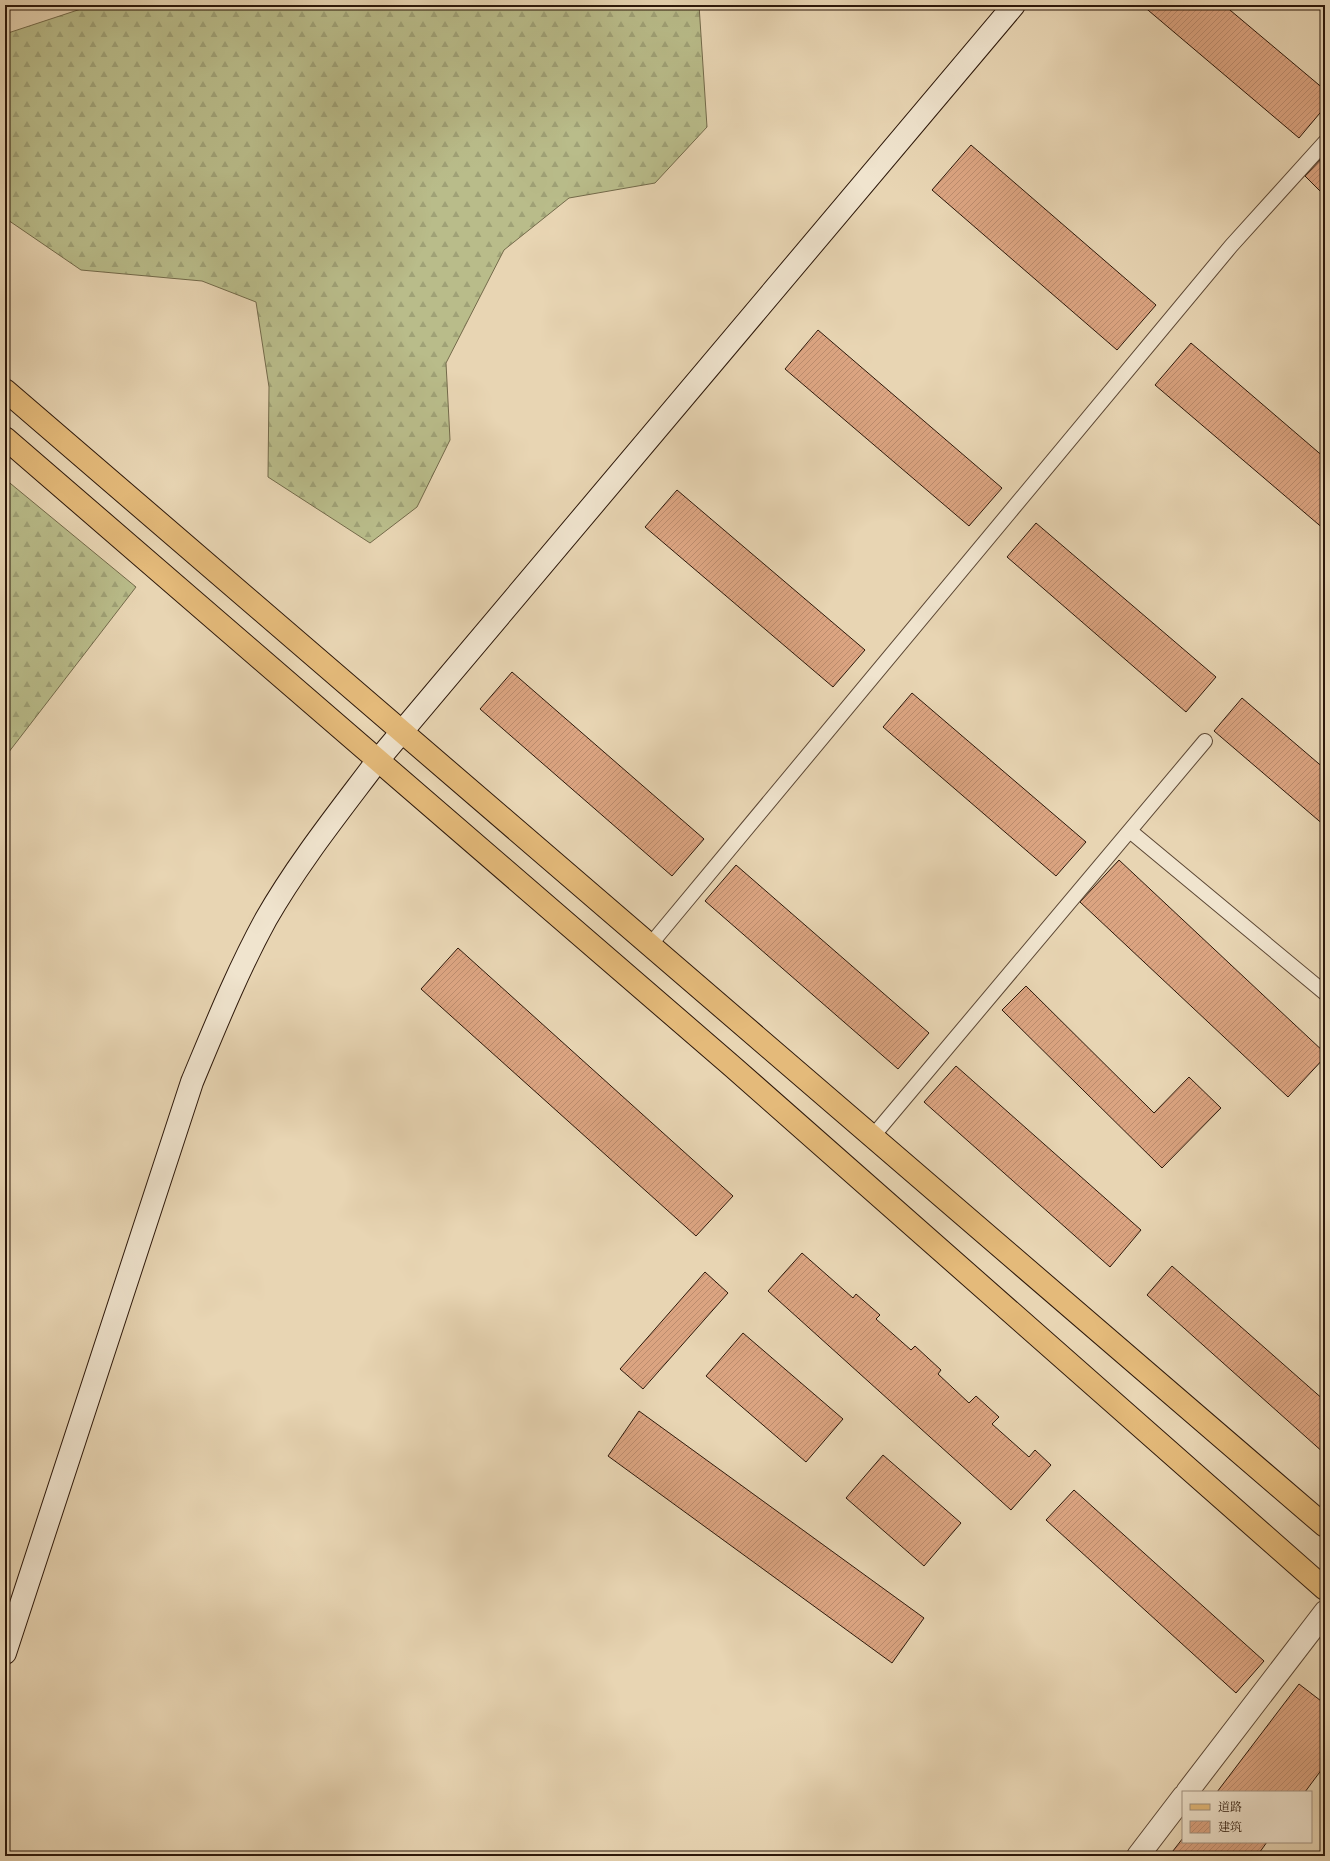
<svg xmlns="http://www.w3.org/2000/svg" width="1330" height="1861" font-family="'Gentium Book Plus','Noto Serif SC',serif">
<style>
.forest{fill:url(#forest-firs);stroke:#736a4a}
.building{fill:url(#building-hatch);stroke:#2d180a}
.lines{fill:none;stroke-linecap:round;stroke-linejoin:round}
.lane-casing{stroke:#5c4734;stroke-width:16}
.street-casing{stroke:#5c4734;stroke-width:24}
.secondary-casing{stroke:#2d180a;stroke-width:24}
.primary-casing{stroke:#2d180a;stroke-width:24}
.lane{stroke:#f0e4ce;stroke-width:14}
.street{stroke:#f0e4ce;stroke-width:22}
.secondary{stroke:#f0e4ce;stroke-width:22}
.primary{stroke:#e4ba7a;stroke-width:22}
</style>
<defs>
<pattern id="forest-firs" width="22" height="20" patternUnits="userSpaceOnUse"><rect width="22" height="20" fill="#b9bc8a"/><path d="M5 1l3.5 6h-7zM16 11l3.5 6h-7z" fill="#9fa176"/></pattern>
<pattern id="building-hatch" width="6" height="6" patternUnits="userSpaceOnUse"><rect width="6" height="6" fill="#dba481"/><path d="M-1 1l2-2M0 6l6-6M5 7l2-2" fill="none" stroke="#bc8c6e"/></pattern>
</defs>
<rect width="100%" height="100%" fill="#e8d5b3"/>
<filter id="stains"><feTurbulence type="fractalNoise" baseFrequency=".005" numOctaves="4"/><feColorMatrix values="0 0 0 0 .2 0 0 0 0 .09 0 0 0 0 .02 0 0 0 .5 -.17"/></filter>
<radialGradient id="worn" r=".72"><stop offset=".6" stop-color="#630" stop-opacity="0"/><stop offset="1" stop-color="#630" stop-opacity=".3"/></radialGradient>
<path class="forest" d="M93 5H699L707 127 655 183 569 198 504 250 446 363 450 440 417 507 370 543 268 477 269 387 256 302 202 281 81 270 5 218V34Z
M5 479 136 587 5 757Z"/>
<path class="building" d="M1142 5H1224L1325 90V107L1299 138Z
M971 145 1156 305 1117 350 932 190Z
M1325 155V196L1305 176Z
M818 330 1002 488 969 526 785 369Z
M1191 343 1325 458V530L1155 385Z
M677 490 865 650 833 687 645 527Z
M1036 523 1216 677 1186 712 1007 557Z
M512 672 704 839 672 876 480 709Z
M912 693 1086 842 1056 876 883 727Z
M1242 698 1325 769V826L1214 731Z
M1119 860 1325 1053V1057L1288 1097 1080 902Z
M736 865 929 1033 898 1069 705 901Z
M458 948 733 1196 696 1236 421 989Z
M1026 986 1154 1113 1189 1077 1221 1108 1162 1168 1002 1010Z
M956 1066 1141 1230 1110 1267 924 1102Z
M802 1253 853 1298 856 1294 880 1315 876 1319 911 1350 915 1346 941 1370 938 1374 969 1403 976 1396 999 1417 992 1424 1029 1457 1035 1450 1051 1465 1011 1510 768 1291Z
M1172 1266 1325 1401V1454L1147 1295Z
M705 1272 728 1293 643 1389 620 1369Z
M743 1333 843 1419 806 1462 706 1376Z
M639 1411 924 1618 892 1663 608 1456Z
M883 1455 961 1523 924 1566 846 1498Z
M1074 1490 1264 1661 1236 1693 1046 1520Z
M1299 1684 1325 1704V1765L1305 1792H1217Z
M1183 1838V1842H1267L1257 1856H1169Z"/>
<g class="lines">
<g class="lane-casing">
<path id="lane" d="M1130 831 1325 993
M650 945 1231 246 1325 142
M873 1136 1205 741"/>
</g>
<g class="street-casing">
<path id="street" d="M1187 1792 1325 1612
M1138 1856 1183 1797"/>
</g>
<g class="secondary-casing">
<path id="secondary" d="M5 1653 192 1082C215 1027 237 972 266 919 298 863 339 812 378 760L1014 5"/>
</g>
<g class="primary-casing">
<path id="primary" d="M5 390 1325 1526
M5 438 733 1067 1325 1589"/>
</g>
<use href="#lane" class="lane"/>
<use href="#street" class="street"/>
<use href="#secondary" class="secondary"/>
<use href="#primary" class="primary"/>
</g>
<rect width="1330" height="1861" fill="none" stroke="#e8d5b3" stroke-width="20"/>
<rect x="6" y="6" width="1318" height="1849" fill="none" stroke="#2d180a" stroke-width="2"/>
<rect x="10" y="10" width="1310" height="1841" fill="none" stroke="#2d180a"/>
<rect x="1182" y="1791" width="130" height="52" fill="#f0e4ce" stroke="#a29280"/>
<rect x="1190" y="1804" width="20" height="6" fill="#e4ba7a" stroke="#a29280"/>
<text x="1218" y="1811" font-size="12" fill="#2d180a">道路</text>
<rect x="1190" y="1821" width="20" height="12" fill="url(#building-hatch)" stroke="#a29280"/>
<text x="1218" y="1831" font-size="12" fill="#2d180a">建筑</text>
<rect width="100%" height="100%" filter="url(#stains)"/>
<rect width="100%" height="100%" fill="url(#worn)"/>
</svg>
